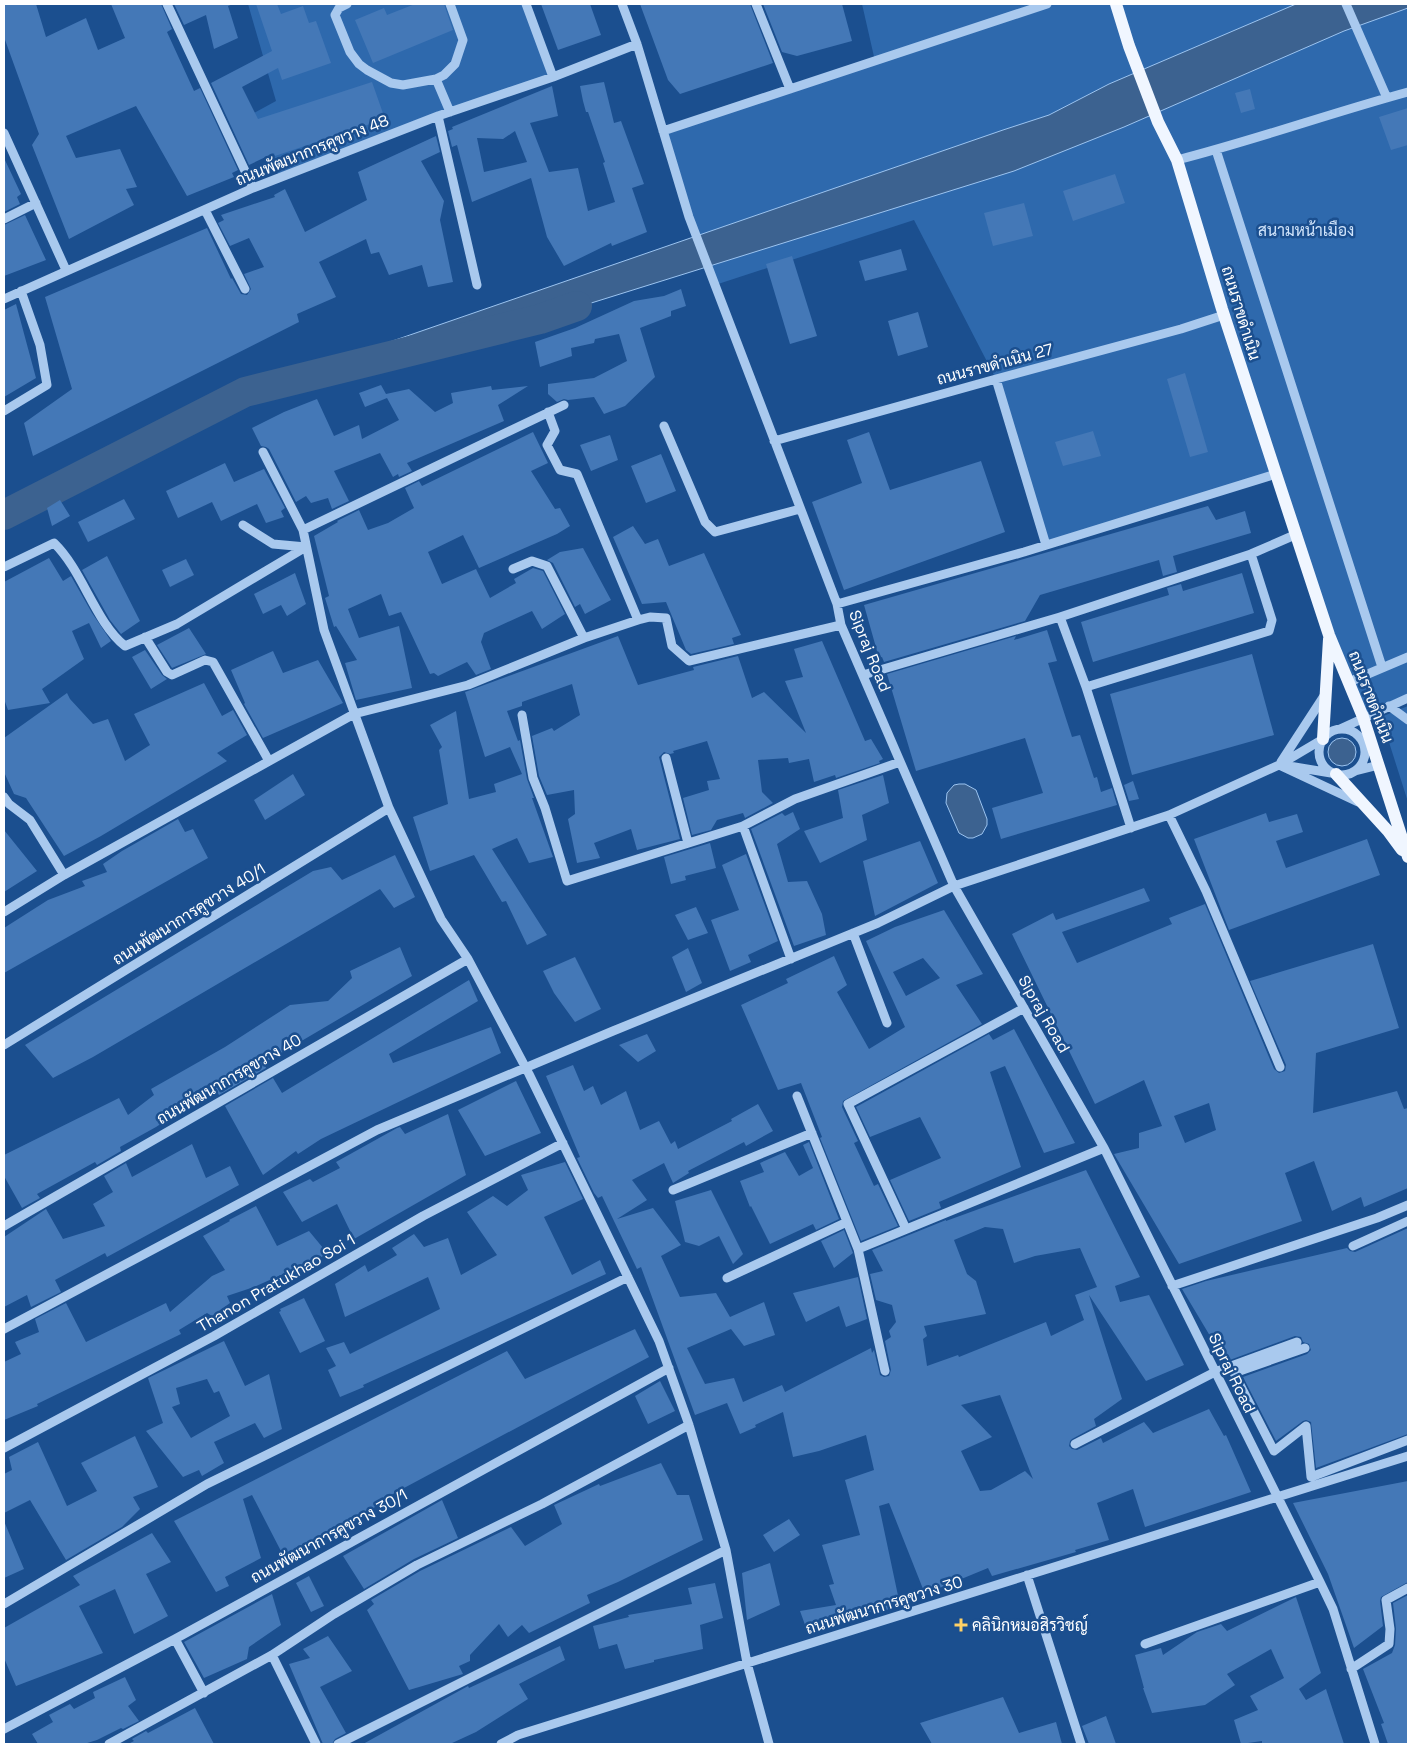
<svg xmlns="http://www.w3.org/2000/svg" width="1412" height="1748" font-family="'Space Grotesk',Sarabun,sans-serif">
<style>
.green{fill:#2e69ad}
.water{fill:#3c6290;stroke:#9cc4f0}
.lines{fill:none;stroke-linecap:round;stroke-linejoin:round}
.river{stroke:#3c6290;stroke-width:30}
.building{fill:#4478b7;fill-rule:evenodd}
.minor{stroke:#a9c9ee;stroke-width:9}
.major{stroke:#f0f6ff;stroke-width:12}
.poi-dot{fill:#ffd166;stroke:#1b4f8f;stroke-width:2}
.labels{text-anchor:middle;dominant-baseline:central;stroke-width:5;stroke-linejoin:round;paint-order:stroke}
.street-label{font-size:16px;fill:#fff;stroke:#1b4f8f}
.park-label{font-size:16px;fill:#cfe3fa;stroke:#1b4f8f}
.poi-label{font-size:16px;fill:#fff;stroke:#1b4f8f;text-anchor:start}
</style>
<rect width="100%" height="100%" fill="#1b4f8f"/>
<!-- green -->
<path class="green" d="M248 4H526L553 77 280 178 252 114 276 101Z
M862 4H1408V698L1363 717 1275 474 1046 545 996 379 914 220 715 285 663 131 875 61Z
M1408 706V802L1381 717Z"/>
<!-- water -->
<path class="water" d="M1296 4H1408V8L1344 31 1124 127 1014 171 540 319 245 392 1003 130 1049 115 1109 84Z
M1328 752a14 14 0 1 1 28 0a14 14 0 1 1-28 0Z
M959 784H965L976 790 987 819V825L982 834 973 838H968L959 833 946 803 947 793 954 785Z"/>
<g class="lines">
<!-- river -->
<path class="river" d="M4 515 245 392 540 319 577 306"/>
</g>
<!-- building -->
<path class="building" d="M4 4H36L46 37 86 18 98 50 125 38 111 4H161L172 29 167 32 194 91 200 88 238 170 232 173 234 177 187 196 136 106 66 136 76 158 120 149 137 187 126 189 134 205 69 239 32 145 39 134 4 37Z
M174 4H233L228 6 238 38 214 49 206 15 184 25Z
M256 4H277L281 14 303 6 309 23 316 21 331 63 282 80 278 68 242 87 258 119 372 82 385 119 275 156 274 153 249 165 211 83 272 51Z
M415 4H444L453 30 373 63 355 20 384 8 387 15Z
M541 4H590L601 35 558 50Z
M640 4H750L773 63 680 94 668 80Z
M763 4H842L852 41 797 56 782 52Z
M604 82 614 123 621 121 644 184 632 188 647 232 612 246 611 243 564 266 547 237 531 178 472 202 457 145 452 147 448 131 453 129 452 127 552 86 558 116 530 123 549 172 578 168 588 211 615 202 603 163 605 162 588 112H586L583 101 580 86ZM515 131 527 162 484 172 477 138 503 139Z
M1250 89 1255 109 1241 113 1235 93Z
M1408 108V145L1391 150 1379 117Z
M436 136 440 152 421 161 444 201 440 220 453 282 428 287 422 265 389 275 379 252 371 254 366 239 319 262 336 297 297 314 299 322 33 456 24 423 72 389 45 297 207 228 231 279 232 278 241 294 247 295 251 289 244 274 264 267 249 238 230 246 218 223 224 220 221 215 275 197 274 195 285 189 305 232 367 200 358 172Z
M4 158 21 194 17 197 20 204 4 212Z
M1115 174 1125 203 1073 221 1063 191Z
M1024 203 1033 236 993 246 984 213Z
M25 215 46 260 4 276V225Z
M901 249 907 270 865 281 859 261Z
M792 256 817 336 790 344 766 264Z
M681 289 686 306 671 311V316L640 328 655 377 625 406 604 414 594 397 568 400 564 399 557 402 548 394V384L594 378 627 361 619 334 595 339 594 343 571 348 572 356 540 367 535 342 575 328 634 301 664 296Z
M16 304 36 378 4 397V310Z
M918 312 928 347 898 356 888 321Z
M1185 373 1208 452 1190 457 1167 379Z
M381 385 386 394 409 389 435 412 453 403 451 393 491 386 492 390 528 386 498 405 504 421 407 463 412 471 399 477 398 474 393 477 380 453 334 471 349 501 332 509 328 498 311 503 306 496 296 502 269 449 266 447 261 446 252 428 284 412 317 399 334 436 359 425 362 439 399 420 387 398 365 407 359 393Z
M1093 431 1101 456 1063 466 1055 442Z
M533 432 548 463 531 471 555 509 560 508 570 526 557 534 479 568 463 535 428 552 442 584 476 569 490 598 516 583 514 579 533 568 543 571 565 614 542 629 532 611 484 633 481 642 491 669 476 675 467 662 438 676 434 673 430 674 401 612 389 616 381 594 348 609 359 638 399 626 412 688 356 700 345 663 357 660 336 626 334 627 325 598 329 596 314 536 338 522 337 521 359 510 368 530 388 523 414 508 405 488 419 481 422 486Z
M869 432 890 490 981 461 1005 532 844 590 812 502 862 483 847 440Z
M610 435 618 460 591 471 580 445Z
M661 454 676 491 646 503 631 466Z
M225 463 234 482 264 469 285 508 281 511 284 517 266 523 257 504 221 521 212 502 178 518 166 491Z
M124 499 135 519 88 542 78 522Z
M60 500 70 516 52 526 47 508Z
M1208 506 1216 520 1245 511 1251 533 1173 556 1177 572 1163 576 1159 560 1040 595 1025 621 884 662 882 657 879 658 864 605Z
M633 526 645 544 658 539 669 566 704 553 741 635 732 638 734 644 691 654 686 650 666 602 642 604 613 537Z
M583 548 611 600 585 614 580 604 575 607 553 563 547 560 560 552Z
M107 556 140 621 121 634 110 620 82 570Z
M49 558 63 581 71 576 92 613 111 641 101 648 89 623 72 631 84 659 42 689 50 703 8 710 4 699V582Z
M186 559 194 575 170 587 162 570Z
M295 573 306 604 287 616 281 605 263 614 254 594Z
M1242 573 1254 613 1093 662 1081 622 1169 595 1167 588 1181 584 1183 591Z
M189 628 206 654 172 668 157 645Z
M1047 630 1057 661 1048 663 1072 737 1080 735 1094 778 1097 777 1101 792 1112 788 1117 805 1001 839 992 808 1043 793 1025 738 916 771 887 674 1016 636 1014 640Z
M618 636 638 685 694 670 693 667 738 656 752 698 764 692 806 733 785 681 803 677 794 649 822 641 865 741 871 739 883 759 879 761 880 763 836 778 835 775 814 782 809 759 789 763 788 758 758 760 762 792 773 803 745 818 743 813 717 820 711 830 692 835 683 798 709 790 707 781 720 779 707 741 673 751 674 753 670 754 664 752 659 757 680 839 637 850 631 829 594 843 600 858 577 863 568 819 575 814 574 790 547 795 539 776 532 736 552 728 554 731 580 715 572 684 522 702V706L507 711 518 741 520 740 527 779 534 798H532L553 857 529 863 517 838 492 849 547 935 527 945 506 901 502 902 474 855 430 871 413 817 448 804 439 750 442 747 430 725 456 711 469 799 496 792 494 784 522 774 510 747 485 757 465 692Z
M145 650 162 675 167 679 151 689 132 657Z
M273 651 283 673 318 660 343 703 263 738 244 704 245 703 231 670Z
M1252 654 1274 735 1132 775 1110 694Z
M204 683 222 716 233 710 247 735 217 753 227 761 101 836 64 856 26 798 14 794 4 772V738L67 693 70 699 93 724 108 719 125 761 150 745 134 714Z
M293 774 305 795 265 820 254 800Z
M883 775 889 803 862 815 867 840 820 863 804 831 843 818 838 790Z
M1133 781 1139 799 1129 801 1124 785Z
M793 812 800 829 777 844 788 882 807 881 822 914 826 935 794 946 751 829 782 813 785 816Z
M1266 813 1269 822 1297 814 1303 832 1276 841 1286 868 1367 839 1380 875 1229 930 1194 839Z
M178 819 185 832 193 829 208 858 4 973V928L48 900 85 886 82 881 107 872 103 864 122 851Z
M4 830 37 871 4 892Z
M920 841 938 883 875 916 863 861Z
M710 843 716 868 685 876 686 880 671 884 664 857Z
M746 854 778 941 748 955 751 962 730 971 711 920 739 910 722 865Z
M395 855 415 897 394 908 380 889 93 1057 53 1078 25 1045 313 871 331 867 342 880Z
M1144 888 1150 901 1062 932 1077 963 1172 924 1169 918 1205 904 1274 1069 1279 1073 1285 1071 1286 1065 1250 981 1373 944 1399 1028 1316 1053 1313 1113 1397 1091 1404 1109 1408 1108V1188L1364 1207 1361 1197 1332 1211 1314 1161 1285 1173 1302 1221 1179 1264 1114 1154 1139 1148V1133L1162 1126 1144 1080 1095 1104 1012 934 1053 913 1056 920ZM1209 1103 1216 1130 1185 1143 1174 1116Z
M696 907 708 933 688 940 675 915Z
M944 910 983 974 956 985 982 1024 843 1101 842 1107 858 1141 854 1143 874 1186 878 1184 898 1226 861 1241 820 1138 822 1137 801 1083 778 1090 741 1005 788 983 786 979 834 956 847 985 837 992 869 1049 905 1027 866 941 895 927ZM923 958 940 978 906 996 893 972Z
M400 947 412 976 264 1063 266 1068 219 1095 212 1083 196 1091 200 1098 156 1127 120 1147 121 1151 97 1165 95 1162 37 1194 40 1198 22 1208 4 1176V1155L119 1098 128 1115 154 1095 151 1089 225 1047 290 1005 328 1001 352 978 350 971Z
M688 948 702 983 686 992 672 957Z
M575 957 601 1009 575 1022 554 993 543 971Z
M469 980 478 1001 389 1054 393 1063 491 1027 501 1053 321 1139 298 1154 296 1151 263 1175 225 1106 273 1078 282 1093Z
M1014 1029 1075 1143 1044 1153 1005 1066 990 1072 1021 1167 939 1202 941 1208 909 1221 890 1180 941 1158 920 1117 870 1137 856 1107 989 1034 993 1040Z
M647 1034 656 1051 638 1062 619 1045Z
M573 1065 584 1091 593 1086 601 1105 626 1091 640 1130 659 1121 671 1144 675 1141 678 1149 732 1121 731 1119 758 1104 773 1131 746 1146 744 1142 688 1171 689 1173 673 1183 664 1163 632 1180 647 1200 617 1219 653 1208 681 1245 661 1256 680 1297 716 1293 730 1317 764 1302 775 1335 744 1346 731 1329 687 1348 705 1384 734 1378 743 1402 782 1385 785 1392 871 1348 872 1353 874 1350 880 1375 884 1377 889 1376 891 1370 885 1341 891 1337 889 1331 896 1322 892 1305 876 1300 870 1274 883 1271 872 1250 946 1220V1221L1086 1170 1140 1277 1115 1286 1120 1302 1149 1295 1184 1365 1146 1381 1089 1295 1122 1399 1094 1419 1096 1426 1072 1439 1070 1441 1069 1446 1072 1449 1077 1450 1101 1438 1103 1443 1144 1422 1153 1433 1209 1409 1224 1436 1226 1435 1251 1492 1145 1527 1133 1489 1097 1503 1109 1540 1075 1550 1076 1552 992 1576 988 1568 925 1594 889 1503 879 1506 900 1605 881 1612 880 1608 836 1624 837 1627 808 1633 800 1611 836 1605 829 1585 834 1584 822 1545 860 1535 845 1480 874 1470 866 1435 819 1451 793 1457 783 1412 755 1425 756 1427 740 1434 727 1403 695 1415 641 1267 637 1269 602 1196 598 1198 594 1193 577 1158 580 1157 546 1076ZM985 1227 1003 1229 1014 1263 1035 1256 1080 1248 1097 1287 1075 1295 1084 1320 1051 1336 1046 1322 959 1357 958 1355 927 1366 923 1339 927 1336 924 1326 986 1314 976 1281 967 1274 954 1240ZM1000 1395 1033 1479 1025 1471 991 1490 980 1491 961 1451 992 1437 961 1405Z
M516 1081 541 1133 485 1156 458 1110Z
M448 1114 466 1175 354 1239 337 1204 302 1222 283 1192 310 1179 313 1182 340 1168 336 1162 397 1128 400 1127 405 1134Z
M809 1142 839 1219 816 1230 813 1224 770 1244 751 1206 750 1207 740 1181 764 1172 760 1163 785 1152 799 1176 813 1168 803 1145Z
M192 1144 206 1178 230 1166 239 1185 107 1257 105 1253 55 1280 61 1292 31 1307 27 1295 4 1307V1237L46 1209 63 1239 105 1226 93 1204 113 1192 104 1176 126 1163 132 1177Z
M565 1162 583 1199 544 1217 572 1275 600 1260 606 1274 363 1385 364 1387 340 1397 328 1370 336 1366 326 1348 344 1342 350 1354 440 1309 428 1277 345 1317 335 1284 365 1265 368 1272 397 1255 392 1248 414 1234 424 1247 448 1238 461 1275 497 1255 467 1212 493 1196 507 1206 528 1190 521 1175Z
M711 1190 743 1254 733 1264 719 1236 699 1246 685 1242 675 1201Z
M256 1206 277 1246 309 1231 328 1254 254 1287 227 1296 230 1303 212 1316 207 1313 179 1330 181 1334 37 1404 38 1406 4 1420V1362L21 1354 15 1342 39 1332 35 1319 66 1303 86 1342 166 1303 170 1312 212 1276 225 1270 203 1236 230 1221 229 1220Z
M1408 1228V1434L1316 1468 1311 1422 1306 1420 1303 1421 1276 1441 1243 1377 1307 1354 1311 1350 1309 1344 1303 1342 1301 1337 1295 1336 1227 1361 1224 1355 1222 1356 1182 1289 1206 1281 1347 1248 1350 1251 1355 1252Z
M844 1230 853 1253 834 1268 821 1241Z
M858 1277 867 1319 846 1327 839 1306 806 1322 793 1293Z
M304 1298 325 1341 300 1353 279 1312 281 1311 280 1309Z
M635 1329 649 1357 376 1503 377 1506 283 1555 252 1495 243 1499 261 1558 225 1577 229 1586 216 1592 174 1521 507 1351 525 1379Z
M224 1341 245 1386 269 1374 282 1429 264 1438 255 1423 214 1442 224 1463 202 1476 199 1470 183 1477 146 1431 163 1423 148 1378ZM207 1379 214 1393 219 1391 230 1416 191 1438 172 1407 180 1404 176 1388Z
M660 1381 675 1411 648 1424 635 1396Z
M135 1436 158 1487 133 1497 140 1509 122 1527 66 1560 30 1500 4 1513V1474L12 1470 9 1457 38 1442 67 1506 97 1491 81 1463Z
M661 1463 677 1495H689L703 1540 618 1582 587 1595 590 1603 529 1633 522 1625 508 1637 499 1624 470 1655V1661L459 1666 463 1674 409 1690 367 1610 374 1604 371 1600 420 1571 511 1527 525 1546 562 1524 554 1505 599 1484 600 1486Z
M1408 1481V1582L1381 1597 1380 1601 1383 1626 1354 1648 1328 1574 1293 1503Z
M442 1500 458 1538 414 1559 364 1589 343 1556Z
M789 1519 800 1535 774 1552 763 1535Z
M4 1521 24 1569 4 1578Z
M152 1533 171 1562 146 1574 168 1616 134 1634 115 1589 79 1606 103 1653 16 1686 4 1658V1628L80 1585 73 1576Z
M770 1563 780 1605 747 1620 742 1573Z
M309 1576 324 1606 311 1612 296 1583Z
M715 1583 723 1618 700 1625 703 1649 654 1660V1662L625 1669 617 1644 599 1649 593 1626 629 1617 628 1615 692 1604 688 1588Z
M272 1594 281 1625 249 1647 247 1659 204 1678 184 1642Z
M1408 1595V1744H1388L1381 1724 1384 1723 1363 1669 1392 1653 1395 1645 1396 1629 1393 1603Z
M1296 1597 1321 1673 1299 1689 1306 1700 1326 1689 1344 1744H1262V1741L1241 1744 1234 1720 1258 1710 1250 1696 1284 1678 1271 1649 1227 1674 1235 1685 1205 1705 1152 1713 1143 1688H1144L1135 1655 1161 1648 1163 1655 1197 1632 1221 1624 1227 1631Z
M328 1636 352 1671 320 1687 346 1733 335 1739 332 1744H323L289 1664 310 1658 303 1649Z
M560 1646 565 1660 519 1684 528 1699 476 1732 450 1744H363L468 1686 469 1688Z
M125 1677 136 1700 128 1706 139 1721 123 1729 121 1728 97 1740 84 1744H38L32 1734 53 1722 49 1715 70 1704 74 1709 95 1698 93 1692Z
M1003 1697 1019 1733 1056 1722 1062 1744H932L920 1723Z
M195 1708 214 1744H128L134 1741 132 1739 146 1731 148 1733Z
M1106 1716 1116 1744H1089L1082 1726Z"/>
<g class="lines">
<!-- minor -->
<path class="minor" d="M167 4 253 188
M347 4 339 8 335 15 350 52 359 64 367 70 391 83 403 85 436 79 444 75 455 64 463 40 450 4
M526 4 553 77
M622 4 637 44 689 217 837 604 841 625 954 886 1104 1148 1320 1582 1333 1609 1375 1744
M756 4 790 89
M1346 4 1387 98
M436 79 450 112
M438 116 477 285
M663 131 1047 4
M4 133 66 270
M1216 150 1382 667
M1177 160C1255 140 1331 113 1408 92
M205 210 245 289
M4 219 36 203
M4 299 253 188 438 116 553 77 637 44
M996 379 1046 545
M4 411 47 385 40 345 21 291
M548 412 555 431 547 445 560 470 577 474 638 620
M664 426 705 522 715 532 800 509
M774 441 996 379 1181 329 1224 315
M263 452 303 530 324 630 389 808 441 919 468 959 529 1074 659 1341 689 1425 726 1550 747 1663 769 1744
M243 525 273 544 306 547
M303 530 564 405
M4 567 54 543C83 571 95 622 125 646L177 624 306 547
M513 569 532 561 547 566 584 638
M837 604 1024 552 1276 474
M145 637 167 672 172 675 205 660 213 662 269 761
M863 675 1060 617
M1349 682 1408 657
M1086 687 1269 631 1272 620 1251 554
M1389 706 1408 720
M522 715 533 778 545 808 567 881 743 826 795 799 900 762
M1340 729 1408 698
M1319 752a23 23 0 1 1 46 0a23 23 0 1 1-46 0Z
M666 758 688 843
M1281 762 1324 696
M1279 765 1358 802
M1289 766 1331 773
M1355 771 1379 765
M4 797 9 804 30 820 64 875
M1169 815 1206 891 1280 1067
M743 826 791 959
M1131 828 1086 687 1060 617 1251 554 1297 534
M4 912 64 875 354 714 468 685 584 638 638 620 650 617 666 618 672 646 689 661 841 625
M853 933 887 1023
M4 1045 389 808
M797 1096 858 1249 885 1371
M673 1190 812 1133
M4 1226 468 959
M906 1229 848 1104 1024 1008
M1353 1246 1408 1221
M858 1249 1104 1148
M727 1278 847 1222
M1172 1286 1377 1218 1408 1205
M4 1329 377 1130 613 1031 878 923 954 886 1169 815 1279 765 1323 739
M1305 1348 1234 1373 1274 1451 1306 1426 1311 1477 1408 1440
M1075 1444 1215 1372 1297 1342
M4 1448 214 1336 423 1216 563 1143
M1027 1575 1081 1744
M4 1604 207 1484 628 1277
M175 1639 204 1693
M1145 1644 1320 1582
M272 1655 316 1744
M1351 1669 1389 1644 1390 1629 1386 1600 1408 1588
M4 1729 175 1639 669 1368
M109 1744 272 1655 334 1614 417 1565 542 1504 689 1425
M338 1744 726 1550
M501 1744 518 1735 1408 1456"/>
<!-- major -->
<path class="major" d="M1116 4 1129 46 1158 122 1177 160 1222 309 1276 474 1329 635 1363 717 1408 857
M1323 739 1329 639
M1336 774 1388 831 1402 850"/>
</g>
<!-- markers -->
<path class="poi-dot" d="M958.5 1617.5h5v5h5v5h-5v5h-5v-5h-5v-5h5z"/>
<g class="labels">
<!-- street labels -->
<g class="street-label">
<text transform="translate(312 150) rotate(-22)">ถนนพัฒนาการคูขวาง 48</text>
<text transform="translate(1241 313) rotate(73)">ถนนราขดำเนิน</text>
<text transform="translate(995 364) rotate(-15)">ถนนราขดำเนิน 27</text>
<text transform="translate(870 651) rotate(68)">Sipraj Road</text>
<text transform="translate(1371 697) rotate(69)">ถนนราขดำเนิน</text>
<text transform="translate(189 914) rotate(-32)">ถนนพัฒนาการคูขวาง 40/1</text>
<text transform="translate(1044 1014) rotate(60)">Sipraj Road</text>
<text transform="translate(229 1079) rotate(-30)">ถนนพัฒนาการคูขวาง 40</text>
<text transform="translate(276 1283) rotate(-30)">Thanon Pratukhao Soi 1</text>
<text transform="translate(1232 1373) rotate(64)">Sipraj Road</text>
<text transform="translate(329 1536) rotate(-29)">ถนนพัฒนาการคูขวาง 30/1</text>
<text transform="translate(884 1605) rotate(-17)">ถนนพัฒนาการคูขวาง 30</text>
</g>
<!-- park labels -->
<g class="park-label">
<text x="1306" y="230">สนามหน้าเมือง</text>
</g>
<!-- poi labels -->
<g class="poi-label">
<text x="972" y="1625">คลินิกหมอสิรวิชญ์</text>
</g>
</g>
<!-- border -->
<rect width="1412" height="1748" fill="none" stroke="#ffffff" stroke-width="10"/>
</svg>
